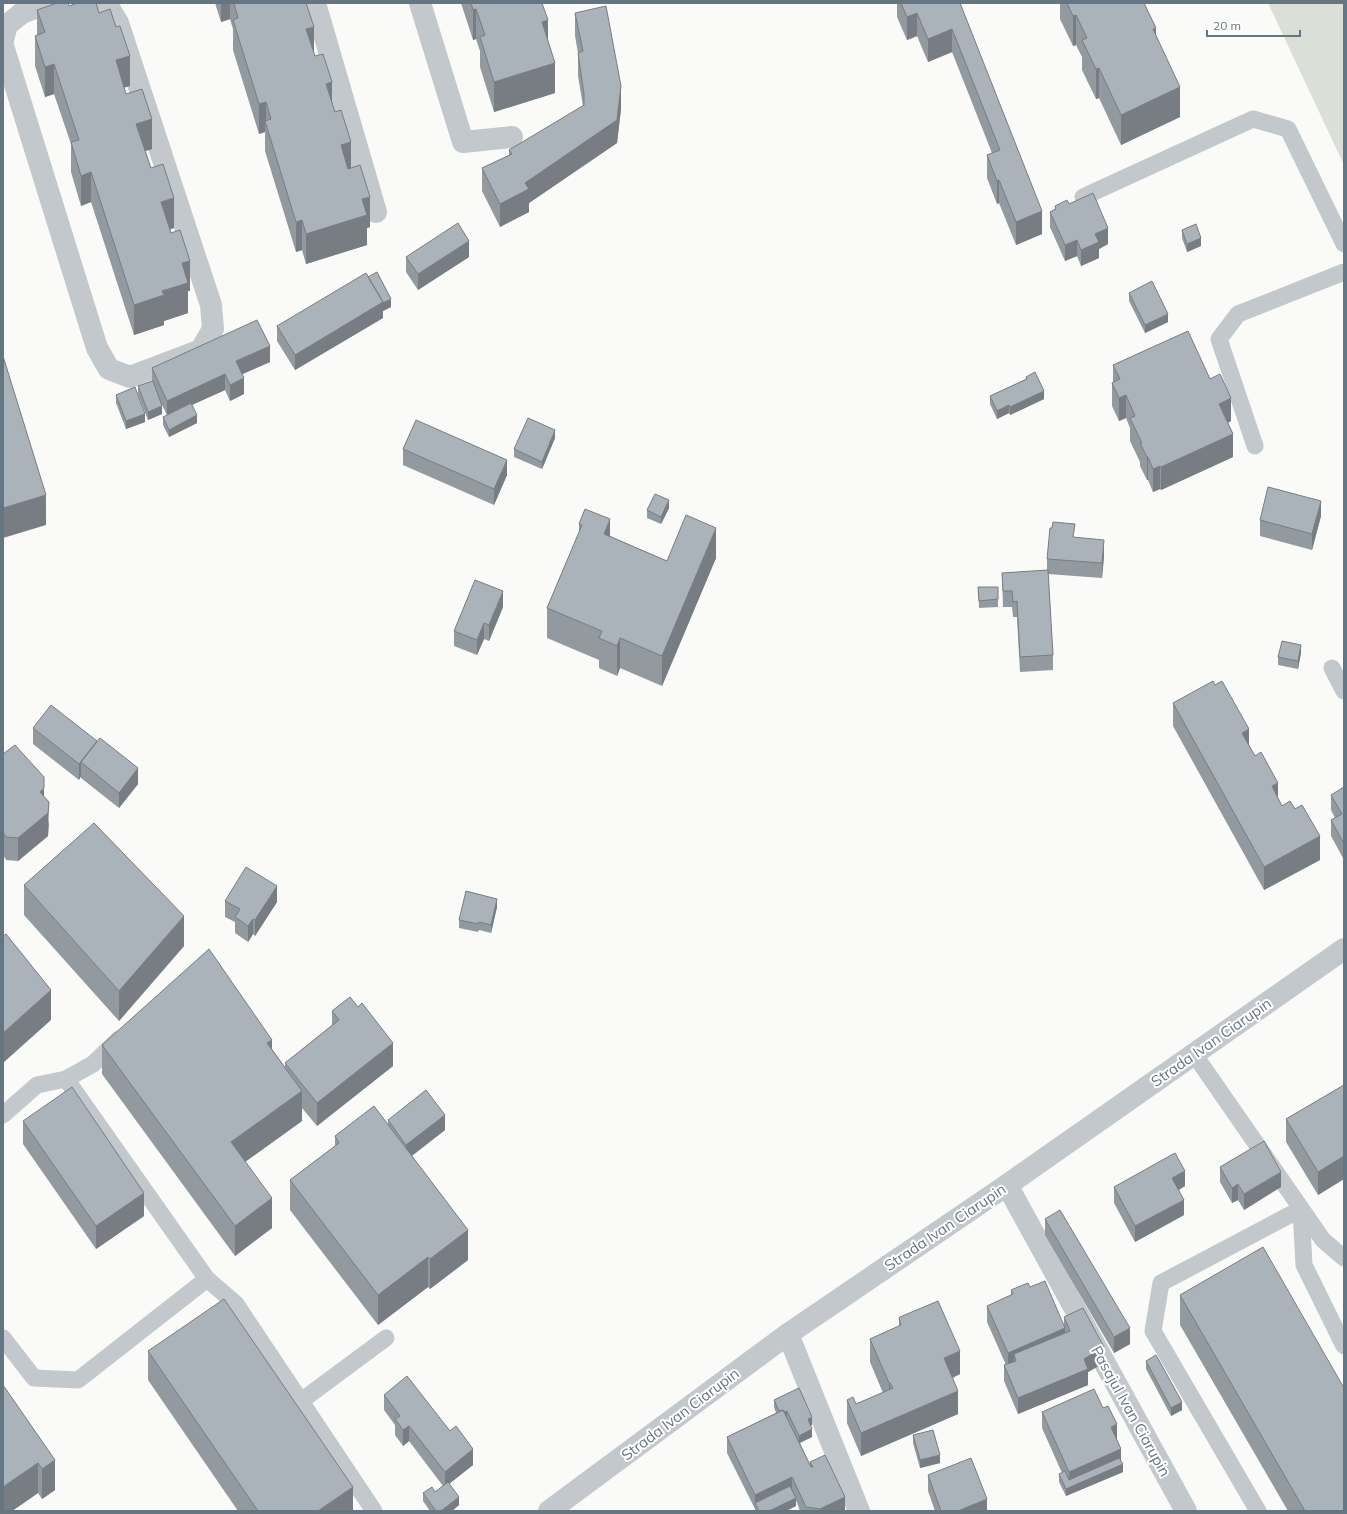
<svg xmlns="http://www.w3.org/2000/svg" width="1347" height="1514" font-family="Mulish,sans-serif">
<style>
.green{fill:#dadfd7}
.lines{fill:none;stroke-linecap:round;stroke-linejoin:round}
.service{stroke:#c3c8cc;stroke-width:17}
.minor{stroke:#c3c8cc;stroke-width:22}
.tertiary{stroke:#c3c8cc;stroke-width:22}
.wall{fill:#929a9f}
.shaded-wall{fill:#777d82}
.building{fill:#aab3b9;stroke:#777d82}
.labels{text-anchor:middle;dominant-baseline:central;stroke-width:4;stroke-linejoin:round;paint-order:stroke}
.street-label{font-size:15px;fill:#657683;stroke:#fff}
</style>
<rect width="100%" height="100%" fill="#fafaf8"/>
<!-- green -->
<path class="green" d="M1268 3H1344V165Z"/>
<g class="lines">
<!-- service -->
<path class="service" d="M1083 197 1253 119 1288 129 1344 244
M1255 446 1219 339 1238 314 1344 272
M1332 668 1344 691
M1194 1054 1323 1240 1344 1258
M66 1079 93 1064 119 1039
M3 1115 37 1085 66 1079 207 1279 78 1380 34 1378 3 1338
M207 1279 236 1304 374 1511
M301 1401 386 1338
M1258 1511 1153 1331 1161 1283 1301 1209 1304 1265 1344 1346"/>
<!-- minor -->
<path class="minor" d="M315 3 376 212
M420 3 463 142 512 137
M3 40 7 25 22 13 48 3
M3 46 97 348 109 369 130 377 201 350 213 329 211 305 118 23 106 3
M1007 1185 1186 1511
M788 1334 859 1511"/>
<!-- tertiary -->
<path class="tertiary" d="M549 1511 788 1334 1007 1185 1344 949"/>
</g>
<!-- wall -->
<path class="wall" d="M215 3H306L314 53 332 101 351 168 370 227 367 228V245L306 264 302 250 296 252 265 151V132L259 134 233 50V29L230 19 221 22Z
M461 3H542L555 93 494 112 480 67V51L476 39 473 40Z
M897 3H960L1042 234 1016 245 999 203 997 204 987 178V155L992 153 952 52 928 62 917 36 907 40 897 17Z
M1060 3H1144L1156 35 1180 117 1121 145 1099 98 1096 99 1082 70V57L1076 45 1073 46 1060 19Z
M69 6 99 13 130 86 124 87 126 94 152 149 145 151 151 168 174 228 170 229 190 291H188V313L164 321V325L134 335 91 202 81 206 71 172V144L54 94 45 97 35 66V36L37 35V10Z
M575 13 621 109 617 143 529 203V212L500 227 482 191V168L509 155V150L583 106 578 76V53L575 36Z
M1069 204 1108 244 1099 249V258L1081 266 1077 256 1065 261 1050 227V212L1055 209V206Z
M1182 230 1201 246 1187 252 1182 238Z
M406 257H469L418 290 406 272Z
M368 277 391 307 383 311V318L295 370 277 341V326Z
M1129 293 1168 322 1145 333 1129 301Z
M270 362 242 374 244 394 230 401 225 390 192 405 197 423 169 437 163 425V417L167 415 160 401 162 414 148 420 138 394V386L152 381V368Z
M1113 365 1210 379 1231 421 1228 423 1233 457 1161 490 1160 489 1153 492 1148 480H1147L1140 466V462L1130 441V428L1126 418 1119 421 1112 406V383L1113 382Z
M1026 377 1044 399 1010 415 1009 413 997 419 990 404V396L1026 379Z
M116 395 145 422 126 429 116 403Z
M555 438 542 469 514 457V449Z
M403 449 507 475 494 505 403 465Z
M669 508 661 524 647 518V510Z
M1321 516 1312 550 1260 536V520Z
M579 524 610 536 667 561 716 558 662 686 620 668 617 676 599 668V660L547 638V608L579 533Z
M1075 537 1104 556 1102 578 1048 574 1053 655V670L1020 672 1017 617H1013L1012 607H1003L1002 573 1047 570V559Z
M978 587H998V607L979 608Z
M503 607 489 641 484 639 477 655 454 646V631Z
M1301 653 1298 669 1278 665V657Z
M1173 703 1249 745 1282 806 1320 860 1264 890 1173 726Z
M33 728 97 743 138 784 119 808 81 778V776L79 780 33 744Z
M3 754 44 797 49 825 48 836 18 861 6 860 3 855Z
M1344 787V857L1343 858 1331 836V820L1335 818 1331 810V795Z
M24 885 184 946 119 1021 24 915Z
M225 901 277 902 255 936 253 934 248 942 235 933V922L225 917Z
M497 907 491 933 479 930 478 932 459 928V920Z
M332 1011 393 1066 317 1126 302 1108V1121L245 1162 272 1228 235 1256 102 1074V1045L272 1049 285 1067V1063L332 1025Z
M1344 1085V1179L1318 1195 1286 1142V1119Z
M388 1120 445 1130 412 1156 468 1260 430 1289 428 1287 378 1325 290 1210V1180L335 1146V1136L388 1125Z
M23 1121 144 1216 96 1249 23 1144Z
M1220 1167 1281 1187 1244 1210 1238 1200 1232 1203 1220 1182Z
M1185 1186 1179 1190 1184 1215 1135 1242 1114 1203V1187Z
M1045 1219 1130 1344 1114 1353 1045 1235Z
M1011 1290 1064 1326V1317L1104 1363 1088 1372V1385L1018 1414 1004 1381V1365H1006L987 1322V1306L1011 1295Z
M1180 1295 1344 1511H1288L1180 1325Z
M899 1318 960 1374 953 1378 958 1414 861 1456 847 1423V1400L856 1404 883 1393 870 1362V1339L899 1326Z
M148 1351 353 1511H238L148 1380Z
M1146 1361 1182 1410 1171 1416 1146 1369Z
M3 1385 55 1490 42 1499 38 1493 12 1511H3Z
M384 1395 473 1465 449 1484 459 1505 452 1511H430L423 1501V1493L435 1492 443 1486 409 1441 403 1446 395 1435V1425L384 1410Z
M774 1400 812 1425H811L812 1437 800 1443 810 1465V1462L845 1511H800L796 1500V1506L786 1511H755V1509L727 1453V1437L776 1413 774 1407Z
M1042 1412 1117 1439 1123 1472 1066 1496 1059 1482V1474L1062 1473 1042 1428Z
M913 1435 940 1463 920 1468 913 1443Z
M928 1475 987 1511H935L928 1491Z"/>
<!-- shaded-wall -->
<path class="shaded-wall" d="M221 3H230V19L221 22Z
M476 9V39L473 40V10Z
M917 13V36L907 40V17Z
M1076 15V45L1073 46V16Z
M548 20V50L542 22Z
M314 27V57L306 29Z
M1156 28V58L1153 29Z
M952 29V52L928 62V39Z
M130 56V86L116 90V60Z
M555 63V93L494 112V82Z
M54 64V94L45 97V67Z
M1099 68V98L1096 99V69Z
M332 82V112L326 84Z
M621 86V109L617 143 529 203V212L500 227V204L525 183Z
M1180 87V117L1121 145V115Z
M266 102V124L265 121V132L259 134V104Z
M152 119V149L136 154V124Z
M351 142V172L341 175V145Z
M91 172V202L81 206V176Z
M999 180V203L997 204V181Z
M370 197V227L367 228V245L306 264V234L362 199Z
M174 198V228L161 232V202Z
M1042 211V234L1016 245V222Z
M302 220V250L296 252V222Z
M1108 228V244L1099 249V258L1081 266V250L1095 234Z
M1201 238V246L1187 252V244Z
M1077 240V256L1065 261V245Z
M469 241V257L418 290V274Z
M190 261V291H188V313L164 321V325L134 335V305L162 291 182 263Z
M391 299V307L383 311V318L295 370V355L383 302Z
M1168 314V322L1145 333V325Z
M270 346V362L236 377V361Z
M225 374V390L167 416V401Z
M244 378V394L230 401V385Z
M1044 391V399L1010 415V407Z
M1126 395V418L1119 421V398Z
M1231 398V421L1219 427V404Z
M1009 405V413L997 419V411Z
M162 406V414L148 420V412Z
M145 414V422L126 429V421Z
M197 415V423L169 437V430Z
M555 430V438L542 469V462Z
M1233 434V457L1161 490V467Z
M1147 457H1148V480H1147Z
M507 460V475L494 505V489Z
M1160 466V489L1153 492V469Z
M46 495V525L3 538V508Z
M669 500V508L661 524V517Z
M1321 501V516L1312 550V534Z
M610 519V549L604 534Z
M716 528V558L662 686V656Z
M1104 540V556L1102 578V563Z
M503 591V607L489 641V625Z
M484 623V639L477 655V640Z
M620 638V668L617 676V646Z
M1301 645V653L1298 669V661Z
M1249 729V752L1242 733Z
M97 741V757L81 762V776L79 780V764Z
M138 768V784L119 808V793Z
M1278 783V806L1272 786Z
M44 788V812L40 792Z
M49 802 48 836 18 861V838Z
M1320 836V860L1264 890V867Z
M1343 842H1344V857L1343 858Z
M277 886V902L255 936V920Z
M497 899V907L491 933V925Z
M184 916V946L119 1021V991Z
M253 919V934L248 942V926Z
M51 990V1020L3 1063V1033Z
M272 1040V1070L267 1043Z
M393 1043V1066L317 1126V1103Z
M302 1091V1121L231 1172V1142Z
M445 1115V1130L406 1160V1145Z
M1344 1156V1179L1318 1195V1172Z
M1185 1171V1186L1172 1193V1178Z
M1281 1172V1187L1244 1210V1194Z
M1238 1184V1200L1232 1203V1188Z
M144 1193V1216L96 1249V1226Z
M272 1198V1228L235 1256V1226Z
M1184 1200V1215L1135 1242V1226Z
M468 1230V1260L430 1289V1259Z
M428 1257V1287L378 1325V1295Z
M1065 1328V1344L1016 1361 1014 1354V1366L1008 1369V1353Z
M1130 1328V1344L1114 1353V1337Z
M1104 1347V1363L1088 1372V1385L1018 1414V1398Z
M960 1351V1374L944 1381V1358Z
M889 1383H890V1406H889Z
M958 1391V1414L861 1456V1433Z
M1182 1402V1410L1171 1416V1408Z
M787 1411V1419L780 1414Z
M812 1417V1425L808 1427V1419Z
M1117 1424V1440L1111 1427Z
M409 1426V1441L403 1446V1430Z
M812 1429V1437L799 1443V1436Z
M473 1449V1465L445 1487V1472Z
M1121 1449V1465L1123 1464V1472L1066 1496V1489L1069 1487V1472Z
M940 1455V1463L920 1468V1460Z
M55 1460V1490L42 1499V1469Z
M38 1463V1493L12 1511H3V1487Z
M792 1477V1492L755 1505V1495Z
M353 1487V1511H318Z
M459 1497V1505L452 1511H441Z
M845 1497V1511H820V1509Z
M796 1498V1506L786 1511H769Z
M987 1499V1511H958Z"/>
<!-- building -->
<path class="building" d="M57 3H68L69 6 77 3H96L99 13 110 9 116 27 120 26 130 56 116 60 126 94 142 89 152 119 136 124 151 168 163 164 174 198 161 202 171 233 180 230 190 261 182 263 188 283 162 291 164 295 134 305 91 172 81 176 71 142 79 140 54 64 45 67 35 36 45 32 37 10Z
M234 3H306L314 27 306 29 315 56 323 54 332 82 326 84 335 112 341 110 351 142 341 145 348 169 360 165 370 197 362 199 367 215 306 234 302 220 296 222 265 121 271 119 266 102 259 104 233 20 238 18Z
M471 3H542L548 20 542 22 555 63 494 82 480 37 485 35 476 9 473 10Z
M901 3H960L1042 211 1016 222 999 180 997 181 987 155 1000 150 952 29 928 39 917 13 907 17Z
M1067 3H1144L1156 28 1153 29 1180 87 1121 115 1099 68 1096 69 1082 40 1087 38 1076 15 1073 16Z
M606 6 621 86 617 120 525 183 529 189 500 204 482 168 512 154 509 150 584 105V94L578 53 583 51 575 13Z
M1093 193 1108 228 1095 234 1099 242 1081 250 1077 240 1065 245 1050 212 1056 209 1055 206 1067 200 1069 204Z
M458 223 469 241 418 274 406 257Z
M1196 224 1201 238 1187 244 1182 230Z
M377 272 391 299 383 303V302L368 277Z
M366 273 383 302 295 355 277 326Z
M1152 281 1168 314 1145 325 1129 293Z
M257 320 270 346 236 361 244 378 230 385 225 374 167 401 152 368Z
M1188 331 1210 379 1220 374 1231 398 1219 404 1233 434 1161 467 1160 466 1153 469 1148 457H1147L1140 443H1142L1130 418 1135 416 1126 395 1119 398 1112 383 1120 379 1113 365Z
M3 356 46 495 3 508Z
M1035 372 1044 391 1010 407 1009 405 997 411 990 396 1027 379 1026 377Z
M153 381 162 406 148 412 138 386Z
M135 387 145 414 126 421 116 395Z
M191 403 197 415 169 430 163 417Z
M528 418 555 430 542 462 514 449Z
M416 420 507 460 494 489 403 449Z
M1268 487 1321 501 1312 534 1260 520Z
M655 494 669 500 661 517 647 510Z
M585 509 610 519 604 534 667 561 686 515 716 528 662 656 620 638 617 646 599 638 602 631 547 608 582 525 579 524Z
M1053 522 1075 524 1073 537 1104 540 1102 563 1047 559 1050 528H1052Z
M1048 570 1053 655 1020 657 1017 601 1013 602 1012 591H1003L1002 573Z
M475 580 503 591 489 625 484 623 477 640 454 631Z
M978 587H998V599L979 601Z
M1282 641 1301 645 1298 661 1278 657Z
M1213 681 1215 685 1222 681 1249 729 1242 733 1255 756 1261 752 1278 783 1272 786 1282 806 1290 801 1295 809 1302 805 1320 836 1264 867 1173 703Z
M51 705 97 741 79 764 33 728Z
M100 738 138 768 119 793 81 762Z
M15 745 44 777V788L40 792 49 802 48 813 18 838 6 837 3 832V754Z
M1344 787V842H1343L1331 820 1342 814 1331 795Z
M94 823 184 916 119 991 24 885Z
M246 867 277 886 255 920 253 919 248 926 235 917 240 909 225 901Z
M466 891 497 899 491 925 479 922 478 924 459 920Z
M6 934 51 990 3 1033V936Z
M209 949 272 1040 267 1043 302 1091 231 1142 272 1198 235 1226 102 1045Z
M350 997 358 1007 362 1003 393 1043 317 1103 285 1063 339 1020 332 1011Z
M1344 1085V1156L1318 1172 1286 1119Z
M72 1087 144 1193 96 1226 23 1121Z
M426 1090 445 1115 406 1145 388 1120Z
M374 1106 468 1230 430 1259 428 1257 378 1295 290 1180 339 1143 335 1136Z
M1264 1141 1281 1172 1244 1194 1238 1184 1232 1188 1220 1167Z
M1175 1153 1185 1171 1172 1178 1184 1200 1135 1226 1114 1187Z
M1060 1210 1130 1328 1114 1337 1045 1219Z
M1263 1247 1344 1388V1511H1305L1180 1295Z
M1045 1281 1065 1328 1008 1353 987 1306 1013 1294 1011 1290 1028 1283 1030 1287Z
M224 1299 353 1487 318 1511H258L148 1351Z
M938 1301 960 1351 944 1358 958 1391 861 1433 847 1400 853 1397 856 1404 893 1388 890 1383H889L870 1339 901 1325 899 1318 900 1317Z
M1083 1308 1104 1347 1084 1359 1088 1369 1018 1398 1004 1365 1016 1361 1014 1354 1070 1331 1064 1317Z
M1156 1355 1182 1402 1171 1408 1146 1361Z
M407 1376 450 1431 456 1426 473 1449 445 1472 409 1426 403 1430 395 1419 400 1416 384 1395Z
M3 1385 55 1460 42 1469 38 1463 3 1487Z
M799 1388 812 1417 808 1419 812 1429 799 1436 787 1411 784 1412 783 1410 779 1411 774 1400Z
M1094 1389 1103 1408 1108 1406 1117 1424 1111 1427 1121 1449 1069 1472 1042 1412Z
M783 1410 811 1467H813L810 1462 825 1455 845 1497 820 1509 806 1507 792 1477 755 1495 727 1437Z
M933 1430 940 1455 920 1460 913 1435Z
M971 1458 987 1499 958 1511H941L928 1475Z
M1119 1458 1123 1464 1066 1489 1059 1474 1065 1471 1069 1480Z
M448 1482 459 1497 441 1511H436L423 1493 432 1487 435 1492Z
M790 1486 796 1498 769 1511H759L755 1503Z"/>
<g class="labels">
<!-- street labels -->
<g class="street-label">
<text transform="translate(1211 1042) rotate(-35)">Strada Ivan Ciarupin</text>
<text transform="translate(945 1227) rotate(-34)">Strada Ivan Ciarupin</text>
<text transform="translate(1131 1411) rotate(61)">Pasajul Ivan Ciarupin</text>
<text transform="translate(680 1414) rotate(-37)">Strada Ivan Ciarupin</text>
</g>
</g>
<!-- border -->
<rect width="1347" height="1514" fill="none" stroke="#657683" stroke-width="8"/>
<!-- scale -->
<path d="M1207 30v6h93v-6" fill="none" stroke="#657683" stroke-width="2"/>
<text x="1213" y="30" font-size="12" fill="#657683" stroke="#ffffff" stroke-width="3" paint-order="stroke">20 m</text>
</svg>
